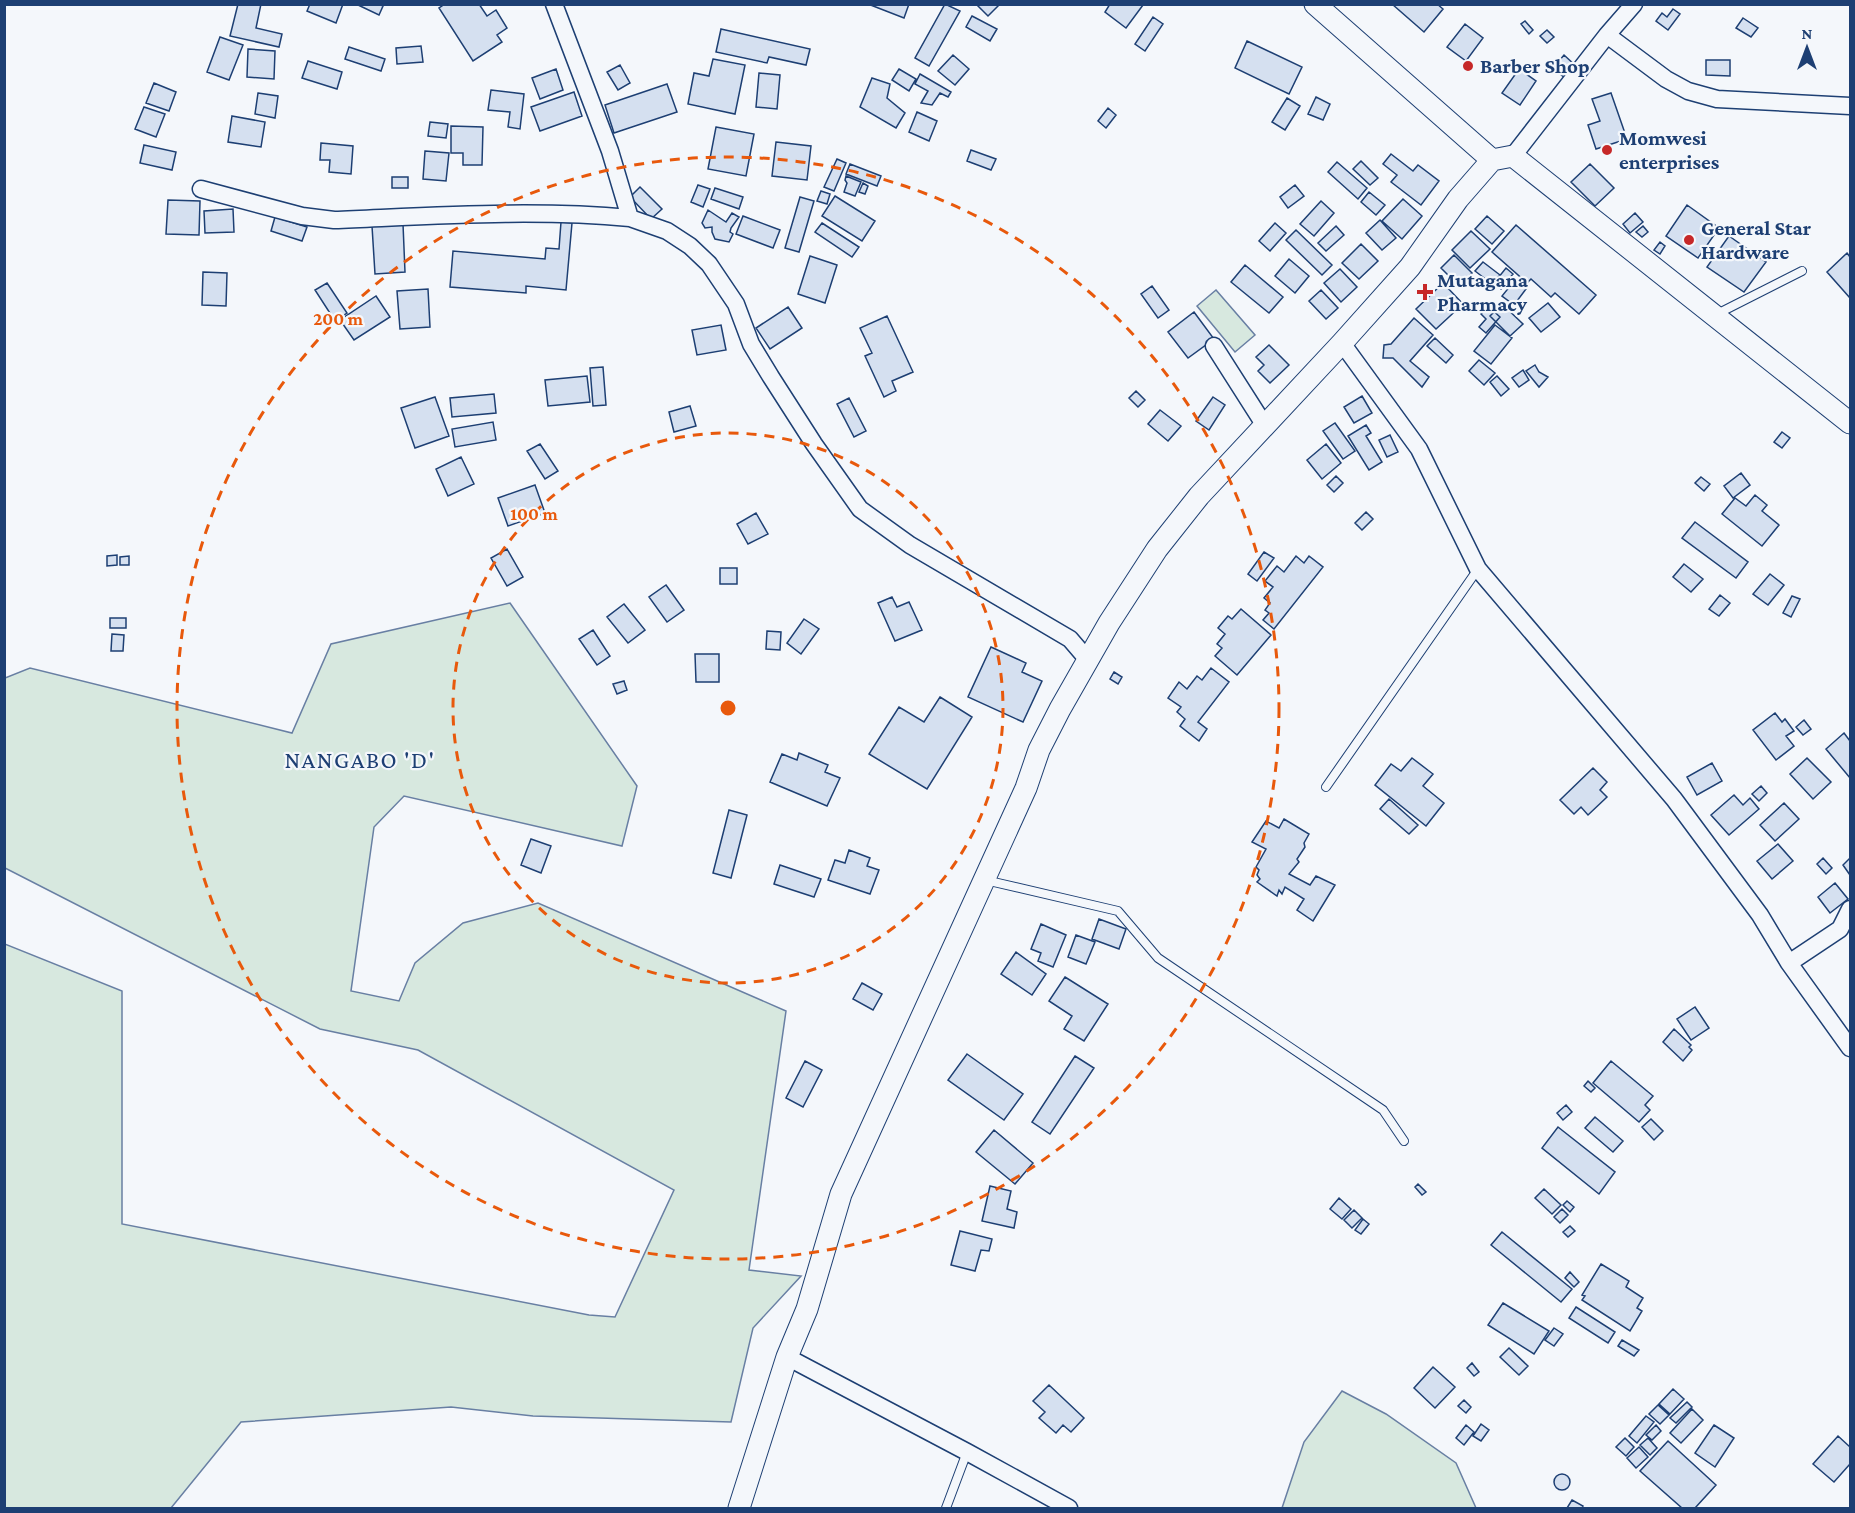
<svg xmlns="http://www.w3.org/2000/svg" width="1855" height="1513" font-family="'Crimson Pro',serif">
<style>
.green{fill:#d7e8df;stroke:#687fa3;stroke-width:1.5}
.building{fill:#d5e0f0;stroke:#1d3f73;stroke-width:1.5}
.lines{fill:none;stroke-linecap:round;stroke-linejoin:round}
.service-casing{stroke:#1d3f73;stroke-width:10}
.minor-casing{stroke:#1d3f73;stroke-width:19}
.tertiary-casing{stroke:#1d3f73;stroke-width:23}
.service{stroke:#f4f7fb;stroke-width:8}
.minor{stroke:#f4f7fb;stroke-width:16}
.tertiary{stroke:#f4f7fb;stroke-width:21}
.ring{fill:none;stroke:#e8590c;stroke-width:3;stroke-dasharray:10 8}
.poi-dot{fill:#c62828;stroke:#f4f7fb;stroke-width:2}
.labels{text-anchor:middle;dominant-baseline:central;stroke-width:4.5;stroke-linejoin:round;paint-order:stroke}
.poi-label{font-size:21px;font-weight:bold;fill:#1d3f73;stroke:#f4f7fb;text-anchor:start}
.quarter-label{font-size:24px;letter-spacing:1.5px;fill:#1d3f73;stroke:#f4f7fb}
.centre{fill:#e8590c;stroke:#f4f7fb;stroke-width:3}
.ring-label{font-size:18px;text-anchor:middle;font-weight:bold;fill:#e8590c;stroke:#f4f7fb;stroke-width:4.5;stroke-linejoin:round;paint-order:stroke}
</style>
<rect width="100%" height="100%" fill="#f4f7fb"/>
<!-- green -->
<path class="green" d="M1216 290 1255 335 1235 352 1197 306Z
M510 603 637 786 622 846 404 796 374 827 351 991 399 1001 415 963 463 923 538 903 786 1011 749 1270 801 1276 753 1328 731 1422 533 1416 451 1407 241 1422 171 1508H5V944L122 991V1224L589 1315 615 1317 674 1190 418 1050 320 1029 5 868V678L30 668 292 733 331 644Z
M1342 1391 1386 1414 1456 1463 1476 1508H1282L1304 1442Z"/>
<!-- building -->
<path class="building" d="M238 4H261L256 28 282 34 279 47 230 36Z
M310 4H343L336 23 307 11Z
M356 4H379L383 6 379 15Z
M445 4H479L487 16 496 10 507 28 497 35 502 42 473 61 439 8Z
M868 4H909L904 18Z
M945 4 960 11 929 66 915 58Z
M976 4H1000L988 16Z
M1110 4H1142L1143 5 1126 28 1105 12Z
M1392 4H1437L1443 9 1424 32Z
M1673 9 1680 14 1668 30 1656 21 1662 13 1667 17Z
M972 16 997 29 990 41 966 27Z
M1153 17 1163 24 1145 51 1135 44Z
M1743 18 1758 28 1751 37 1736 28Z
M1525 21 1533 30 1529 34 1521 24Z
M1465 24 1483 38 1466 61 1447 47Z
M721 29 810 49 806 65 769 57 767 63 716 52Z
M1547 30 1554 37 1547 43 1540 36Z
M220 37 243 45 229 80 207 72Z
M1247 41 1302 67 1289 94 1235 68Z
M421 46 423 62 397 64 396 48Z
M349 47 385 59 381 71 345 59Z
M248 49 275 51 274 79 247 77Z
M953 55 969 69 955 85 938 71Z
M1564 55 1577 67 1566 79 1553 68Z
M713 59 745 65 735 114 688 104 694 73 709 76Z
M1706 60H1730V76L1706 75Z
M308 61 342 72 337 89 302 78Z
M620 65 630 83 618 90 607 72Z
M556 69 563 90 540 99 532 78Z
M899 69 916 79 909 91 892 80Z
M1519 69 1536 81 1520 105 1502 93Z
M759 73 780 75 777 109 756 107Z
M920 74 951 92 948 97 940 93 932 105 921 103 928 91 915 84Z
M872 78 890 84 887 98 905 113 896 128 860 107Z
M154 83 176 92 169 111 146 103Z
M667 84 677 112 614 133 605 105Z
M491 90 524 94 520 129 508 127 510 112 488 110Z
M574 92 582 116 540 131 531 107Z
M258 93 278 96 275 118 255 114Z
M1611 93 1627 139 1596 149 1588 125 1600 121 1592 99Z
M1316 97 1330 104 1323 120 1308 114Z
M1287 98 1300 106 1285 130 1272 122Z
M144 107 165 114 156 137 135 129Z
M1108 108 1116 115 1106 128 1098 121Z
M917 112 937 121 929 141 909 132Z
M232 116 265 122 261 147 228 142Z
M430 122 448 124 446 138 428 136Z
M451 126 483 127 482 165H463V153H451Z
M716 127 754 134 746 176 708 169Z
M776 142 811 146 807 180 772 176Z
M321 143 353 146 351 174 329 172 330 160H320Z
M144 145 176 152 172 170 140 163Z
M971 150 996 159 991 170 967 161Z
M425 151 449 153 446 181 423 179Z
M1391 154 1413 171 1418 165 1439 181 1421 205 1391 182 1397 175 1383 164Z
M837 159 846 163 834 191 824 187Z
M1361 161 1378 178 1370 185 1353 169Z
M1337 162 1367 188 1358 199 1328 172Z
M850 164 881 176 877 186 846 174Z
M1590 164 1614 188 1595 206 1571 182Z
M846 176 861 182 855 196 844 192 847 183 845 180Z
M392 177H408V188H392Z
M863 183 868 186 865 194 859 192Z
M698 185 710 189 703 207 691 202Z
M1295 185 1304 196 1288 208 1280 197Z
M640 187 662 209 651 219 630 197Z
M715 188 743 197 739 209 711 199Z
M821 191 830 194 827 204 817 201Z
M1369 192 1385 205 1376 215 1361 202Z
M835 196 875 221 862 241 822 216Z
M800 197 814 201 799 252 785 248Z
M1403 199 1422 216 1402 239 1382 221Z
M168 200 200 201 199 235 166 234Z
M1321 201 1334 213 1314 236 1300 224Z
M1687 205 1719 228 1698 258 1666 236Z
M233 209 234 232 205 233 204 211Z
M708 210 726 222 732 213 739 217 731 228 730 232 733 234 729 242 715 239 712 232V227L705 228 702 223Z
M1635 213 1643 222 1630 233 1623 224Z
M743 216 780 230 773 248 736 234Z
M1487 216 1504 231 1492 244 1475 229Z
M275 217 307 227 302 241 271 231Z
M1380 220 1396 238 1382 250 1366 233Z
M561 222 572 223 566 290 526 286V293L450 287 453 251 545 259 546 248 559 249Z
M822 223 859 247 852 257 815 232Z
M1275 223 1286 233 1270 251 1259 241Z
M403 224 405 272 375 274 372 226Z
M1516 225 1596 295 1579 314 1555 293 1551 297 1531 279 1527 283 1492 252Z
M1336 226 1344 235 1326 251 1318 243Z
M1643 226 1648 232 1642 237 1636 232Z
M1296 230 1332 265 1322 275 1286 240Z
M1471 231 1490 249 1470 268 1452 250Z
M1729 236 1766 262 1744 292 1707 267Z
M1660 242 1665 246 1660 254 1654 250Z
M1361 244 1378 261 1359 279 1342 263Z
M1847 253 1850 257V298L1827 272Z
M1454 255 1472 273 1459 286 1441 268Z
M810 256 837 265 825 303 798 294Z
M1289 259 1309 276 1295 293 1275 276Z
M1483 262 1500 275 1492 284 1475 271Z
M1245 265 1283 297 1269 313 1231 282Z
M1506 268 1513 274 1501 289 1494 283Z
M1340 269 1357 287 1341 302 1324 283Z
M203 272 227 273 226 306 202 305Z
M1515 280 1526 289 1514 305 1502 296Z
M327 283 347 313 335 321 315 290Z
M1443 283 1463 304 1436 329 1416 309Z
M1152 286 1169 310 1158 318 1141 294Z
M428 289 430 327 400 329 397 291Z
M1321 290 1338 308 1326 319 1309 301Z
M376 296 390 317 354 340 340 320Z
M1548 303 1560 317 1541 332 1529 318Z
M1502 304 1523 324 1510 336 1490 316Z
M1488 306 1500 317 1486 333 1479 327 1486 319 1481 314Z
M788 307 802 328 770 349 756 328Z
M1194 312 1214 339 1188 358 1168 332Z
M887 316 913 372 892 381 896 391 884 397 865 356 872 353 860 328Z
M1414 318 1433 335 1410 361 1429 377 1422 387 1393 358H1383L1384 345 1391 344Z
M721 325 726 350 697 355 692 330Z
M1495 325 1512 338 1491 364 1474 351Z
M1435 338 1453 355 1446 363 1427 346Z
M1269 345 1289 365 1270 383 1258 371 1264 365 1256 357Z
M1479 360 1495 373 1484 385 1469 371Z
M1535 365 1539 372 1548 377 1539 387 1526 371Z
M603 367 606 405 593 406 590 368Z
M1523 370 1529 380 1519 387 1512 378Z
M587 376 590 402 548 406 545 380Z
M1497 376 1509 389 1501 396 1490 382Z
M1136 391 1145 400 1138 407 1129 398Z
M494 394 496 413 452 417 450 398Z
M1362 396 1372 413 1354 423 1344 407Z
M435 397 449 436 415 448 401 408Z
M1213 397 1225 405 1209 430 1196 421Z
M849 398 866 431 854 437 837 404Z
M690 406 696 426 674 432 669 412Z
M1160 410 1181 426 1168 441 1148 424Z
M493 422 496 440 455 447 452 429Z
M1335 423 1355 451 1343 459 1323 431Z
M1366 425 1371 433 1366 436 1382 462 1369 470 1348 436Z
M1782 432 1790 438 1782 448 1774 442Z
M1390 435 1398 452 1387 457 1379 440Z
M540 444 558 471 545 479 527 451Z
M1326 444 1341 463 1322 479 1307 460Z
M461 457 474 484 448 496 436 469Z
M1741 473 1750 485 1733 498 1724 486Z
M1336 476 1343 483 1334 492 1327 485Z
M1701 477 1710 484 1704 491 1695 483Z
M535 485 545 513 508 526 498 498Z
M1755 495 1767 505 1762 511 1779 525 1762 546 1722 514 1735 498 1746 506Z
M1366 512 1373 519 1362 530 1355 523Z
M756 513 768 534 748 544 737 524Z
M1695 522 1748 562 1736 578 1682 538Z
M507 549 523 577 507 586 491 558Z
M1264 552 1274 558 1257 581 1248 574Z
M117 555V565L107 566V556Z
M129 556V565H120V557Z
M1296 556 1304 563 1309 556 1323 567 1274 629 1263 620 1269 613 1265 610 1270 603 1264 598 1273 587 1265 581 1277 566 1284 572Z
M1684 564 1703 579 1691 592 1673 577Z
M720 568H737V584H720Z
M1770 574 1784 585 1768 605 1753 594Z
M666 585 684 610 667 622 649 597Z
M1720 595 1730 603 1719 616 1709 609Z
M1792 596 1800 599 1791 617 1783 613Z
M892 597 897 607 909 602 922 630 895 641 878 603Z
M624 604 645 630 628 643 607 617Z
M1241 609 1271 635 1237 675 1215 656 1222 648 1217 644 1225 634 1218 628 1228 616 1232 619Z
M110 618H126V628H110Z
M804 619 819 629 801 654 787 643Z
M593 630 610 656 597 665 579 639Z
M767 631 781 632 780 650 766 649Z
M112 634 124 635 123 651H111Z
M991 647 1026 663 1022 672 1042 681 1023 722 968 697Z
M695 654H719V682H696Z
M1211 668 1229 682 1198 722 1207 729 1199 741 1180 726 1185 719 1177 712 1181 707 1168 698 1179 682 1187 689 1197 676 1202 680Z
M1114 672 1122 677 1118 684 1110 679Z
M624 681 627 690 617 694 613 684Z
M940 697 972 717 927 789 869 754 899 707 924 722Z
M1775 713 1782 722 1785 719 1794 731 1786 736 1794 746 1776 760 1753 730Z
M1804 720 1811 729 1803 735 1796 727Z
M1844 733 1850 741V778L1826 749Z
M799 753 828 765 825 772 840 778 827 806 770 782 782 754 797 760Z
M1412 758 1433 774 1423 786 1444 803 1426 826 1375 785 1391 764 1401 771Z
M1807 758 1831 782 1813 799 1790 774Z
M1712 763 1722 781 1697 795 1687 777Z
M1593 768 1607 782 1600 790 1607 797 1588 815 1581 807 1574 814 1560 800Z
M1761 786 1767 793 1759 801 1752 794Z
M1734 795 1743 805 1750 798 1759 809 1729 835 1711 815Z
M1389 799 1418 825 1409 834 1380 809Z
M1784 803 1799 819 1775 841 1760 825Z
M729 810 747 815 731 878 713 873Z
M1284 819 1309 834 1304 843 1305 847 1297 859 1299 862 1289 874 1310 885 1316 876 1335 885 1313 921 1297 910 1304 899 1285 887 1282 894 1279 890 1277 896 1257 882 1260 879 1257 875 1259 870 1256 867 1266 849 1252 842 1266 821 1279 828Z
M531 839 551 846 541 873 521 865Z
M1778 844 1793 861 1772 879 1757 861Z
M849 850 870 858 867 866 879 870 870 894 828 880 835 860 845 863Z
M1823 858 1832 868 1826 874 1817 864Z
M1850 858V875L1843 865Z
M780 865 821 879 814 897 774 884Z
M1835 883 1848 899 1830 913 1818 897Z
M1099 919 1126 929 1119 949 1092 939Z
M1041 924 1066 935 1053 967 1038 961 1041 953 1031 949Z
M1076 935 1095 942 1086 964 1068 957Z
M1016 952 1046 974 1032 995 1001 974Z
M1065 977 1108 1004 1084 1041 1064 1029 1072 1016 1049 1001Z
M862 983 882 994 873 1010 853 999Z
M1695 1007 1709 1028 1691 1040 1677 1019Z
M1674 1029 1691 1045 1689 1047 1692 1050 1683 1061 1663 1042Z
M967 1054 1023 1094 1004 1120 948 1080Z
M1075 1056 1094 1068 1050 1134 1032 1122Z
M805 1061 822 1070 803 1107 786 1098Z
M1611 1061 1653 1096 1645 1105 1650 1110 1639 1122 1593 1083Z
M1588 1081 1595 1088 1591 1092 1584 1086Z
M1566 1105 1572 1112 1563 1120 1557 1113Z
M1595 1117 1623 1141 1613 1152 1585 1128Z
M1651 1119 1663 1131 1654 1140 1642 1127Z
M1558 1127 1615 1172 1599 1194 1542 1148Z
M994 1130 1033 1163 1015 1184 976 1152Z
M1418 1184 1426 1192 1422 1195 1415 1187Z
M990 1186 1011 1191 1007 1209 1017 1212 1014 1228 982 1221Z
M1544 1189 1561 1205 1552 1214 1535 1198Z
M1339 1198 1351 1209 1342 1219 1330 1209Z
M1567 1201 1574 1207 1570 1212 1563 1205Z
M1562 1209 1568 1215 1560 1223 1554 1217Z
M1354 1210 1362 1218 1352 1228 1344 1220Z
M1363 1219 1369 1224 1361 1234 1355 1230Z
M1570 1226 1575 1231 1568 1237 1563 1232Z
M960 1231 992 1239 989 1251 981 1250 975 1271 951 1265Z
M1502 1232 1572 1289 1561 1302 1491 1245Z
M1601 1264 1629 1281 1626 1287 1643 1298 1637 1308 1642 1311 1630 1331 1582 1300 1585 1296 1582 1295Z
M1570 1272 1579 1282 1574 1287 1565 1278Z
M1503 1303 1549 1331 1534 1354 1488 1325Z
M1576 1307 1615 1332 1608 1343 1569 1318Z
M1554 1328 1563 1334 1554 1346 1545 1340Z
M1622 1340 1639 1350 1634 1356 1618 1346Z
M1509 1348 1528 1366 1519 1375 1500 1357Z
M1472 1363 1479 1372 1474 1376 1467 1368Z
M1433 1367 1455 1387 1435 1408 1414 1388Z
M1049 1385 1084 1418 1071 1432 1063 1425 1056 1433 1039 1418 1045 1412 1033 1401Z
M1673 1389 1684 1399 1670 1414 1659 1404Z
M1464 1400 1471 1407 1466 1413 1458 1406Z
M1687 1402 1692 1407 1676 1423 1670 1418Z
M1658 1405 1669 1415 1660 1424 1649 1414Z
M1692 1409 1703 1420 1681 1443 1670 1433Z
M1646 1416 1654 1422 1637 1443 1629 1436Z
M1481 1424 1489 1430 1481 1441 1473 1436Z
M1466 1425 1474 1432 1464 1445 1456 1438Z
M1656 1425 1661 1431 1652 1440 1646 1435Z
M1714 1425 1734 1438 1715 1467 1695 1453Z
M1838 1436 1850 1447V1464L1834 1482 1813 1464Z
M1625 1438 1634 1447 1626 1456 1616 1447Z
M1648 1438 1657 1448 1650 1455 1640 1445Z
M1668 1441 1716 1485 1695 1508H1682L1640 1471Z
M1639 1447 1648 1457 1636 1468 1627 1458Z
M1554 1482a8 8 0 1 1 16 0a8 8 0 1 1-16 0Z
M1572 1500 1583 1506 1582 1508H1567Z"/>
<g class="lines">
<!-- service casing -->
<g class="service-casing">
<path id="service" d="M1717 314 1802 271
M1326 787 1478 569
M985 880 1118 911 1158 958 1383 1110 1404 1141
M946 1508 967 1452"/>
</g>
<!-- minor casing -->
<g class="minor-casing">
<path id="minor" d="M554 4 610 151 630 218 667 231 690 246 709 264 736 304 751 344 771 377 814 444 860 509 910 545 1070 639 1088 660
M1607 35 1666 79 1688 91 1717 99 1850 106
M1513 156 1607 35 1634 4
M201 189 302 216 334 220C433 216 531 209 630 218
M1342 343 1419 449 1478 569 1674 799 1760 915 1789 963 1850 1048
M1214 346 1265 426
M1789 963 1840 929 1850 909
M787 1357 967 1452 1069 1508"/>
</g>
<!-- tertiary casing -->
<g class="tertiary-casing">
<path id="tertiary" d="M1315 4 1492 160 1513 156 1850 423
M739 1508 787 1357 807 1309 841 1194 1026 788 1039 750 1060 709 1109 623 1157 549 1199 496 1342 343 1410 267 1458 199 1492 160"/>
</g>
<!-- service -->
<use href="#service" class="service"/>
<!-- minor -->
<use href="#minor" class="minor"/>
<!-- tertiary -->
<use href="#tertiary" class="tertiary"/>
</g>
<!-- distance rings -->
<g class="ring">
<circle cx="728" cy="708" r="275"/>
<circle cx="728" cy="708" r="551"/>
</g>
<!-- markers -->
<g class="poi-dot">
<circle cx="1468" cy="66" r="6"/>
<circle cx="1607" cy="150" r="6"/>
<circle cx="1689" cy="240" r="6"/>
<path d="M1422 283h6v6h6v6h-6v6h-6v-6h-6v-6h6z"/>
</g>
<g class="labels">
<!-- poi labels -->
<g class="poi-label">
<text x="1480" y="66">Barber Shop</text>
<text x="1619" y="138">Momwesi<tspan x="1619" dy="24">enterprises</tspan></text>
<text x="1701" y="228">General Star<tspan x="1701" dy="24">Hardware</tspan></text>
<text x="1437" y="280">Mutagana<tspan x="1437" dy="24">Pharmacy</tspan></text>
</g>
<!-- quarter labels -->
<g class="quarter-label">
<text x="360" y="759">NANGABO 'D'</text>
</g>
</g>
<circle cx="728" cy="708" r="9" class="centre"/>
<g class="ring-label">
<text x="338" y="325">200 m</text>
<text x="534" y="520">100 m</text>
</g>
<!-- border -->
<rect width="1855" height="1513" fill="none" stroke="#1d3f73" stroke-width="12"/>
<!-- north arrow -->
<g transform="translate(1807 48)" stroke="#f4f7fb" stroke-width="4.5" paint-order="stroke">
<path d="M0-4.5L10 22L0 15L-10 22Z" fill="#1d3f73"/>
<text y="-9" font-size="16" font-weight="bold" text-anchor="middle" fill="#1d3f73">N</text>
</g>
</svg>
